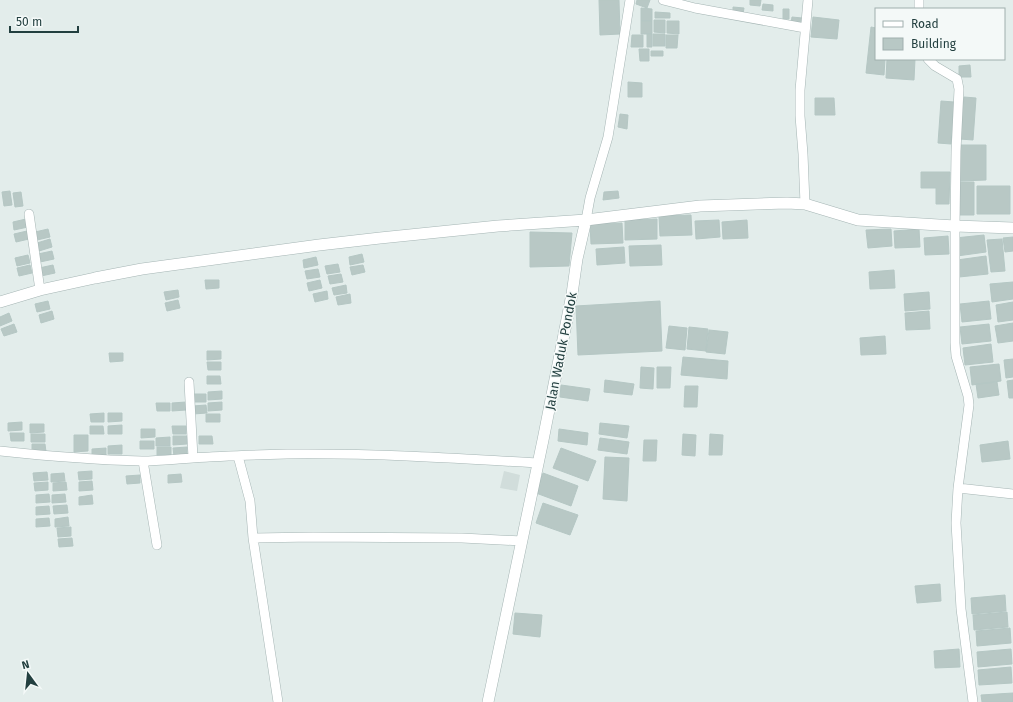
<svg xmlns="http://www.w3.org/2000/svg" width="1013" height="702" font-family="'Fira Sans',sans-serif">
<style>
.built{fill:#d1dddb}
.building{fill:#b8c8c5;stroke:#b5c7c4}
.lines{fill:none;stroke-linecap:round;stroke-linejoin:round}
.minor-casing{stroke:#a5b5b4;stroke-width:10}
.tertiary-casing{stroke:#a5b5b4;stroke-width:12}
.minor{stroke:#fff;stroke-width:9}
.tertiary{stroke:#fff;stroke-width:11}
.labels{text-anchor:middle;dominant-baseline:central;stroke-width:3;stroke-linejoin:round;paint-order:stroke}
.street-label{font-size:13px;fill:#223f3f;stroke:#f4f9f8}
</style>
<rect width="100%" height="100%" fill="#e3edeb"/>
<!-- built -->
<path class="built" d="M504 471 520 475 517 491 500 488Z"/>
<!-- building -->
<path class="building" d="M599 0H619L620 34 600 35Z
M637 0H650L647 8 636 4Z
M750 0H761L760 6 750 5Z
M763 4 773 5V11L762 10Z
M733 7 744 8 743 14 733 13Z
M641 8 652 9V21H641Z
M783 9H789V19H783Z
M655 12 670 13V18H655Z
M792 17 802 18V24L791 23Z
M813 17 839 20 837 39 811 37Z
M654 20H665V33L654 32Z
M641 21H652V34H641Z
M667 21H679V34L667 33Z
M871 27 876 28V59H885L884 75 866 73Z
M647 34H652V47H647Z
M653 34H665V46H653Z
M632 35H643V47H631Z
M666 35H678L677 48H666Z
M639 49H649V61H640Z
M651 51H663V56H651Z
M887 59H915L914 80 886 78Z
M970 65 971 77H959V66Z
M628 82 642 83V97H628Z
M964 97 976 98 973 140 960 139Z
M815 98H834L835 115H815Z
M941 101 954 102 951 144 938 143Z
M620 114 628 115 627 129 618 127Z
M960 145H986V180L960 181Z
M921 172H950L949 204H936V188H921Z
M956 182H974V215H957Z
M977 186H1010V214H977Z
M10 191 12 205 4 206 2 192Z
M618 191 619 198 603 200 604 192Z
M21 192 23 206 15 207 13 193Z
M691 215 692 235 660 236 659 216Z
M26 219 28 227 14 230 13 222Z
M657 219V239L625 240V220Z
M719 220 720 237 696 239 695 221Z
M747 220 748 238 723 239 722 222Z
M622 223 623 243 591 244 590 224Z
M48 229 50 237 37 240 35 232Z
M891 229 892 246 868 248 866 230Z
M919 229 920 247 895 248 894 231Z
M27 231 29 239 16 242 14 234Z
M530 232 572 233 569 266 530 267Z
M984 235 986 252 957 256 955 238Z
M948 236 949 254 925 255 924 238Z
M1013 237V251L1005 252 1003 238Z
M50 239 52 247 39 251 37 243Z
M1002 239 1005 271 991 272 987 240Z
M661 245 662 265 630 266 629 246Z
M624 247 625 263 597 265 596 249Z
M52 251 54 259 40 262 38 254Z
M362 254 364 262 350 265 349 257Z
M28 255 30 263 17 266 15 258Z
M986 256 988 274 959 277 957 260Z
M316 257 318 265 304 268 303 260Z
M338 264 340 272 327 274 325 266Z
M30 265 32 273 19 276 17 268Z
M53 265 55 273 41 276 39 268Z
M363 265 365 272 352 275 350 267Z
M318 269 320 277 307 279 305 271Z
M894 270 895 288 870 289 869 272Z
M341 274 343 282 330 284 328 276Z
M205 280H219V288L206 289Z
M320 280 322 288 309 291 307 283Z
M1013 282V299L992 302 990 284Z
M346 285 347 293 334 295 332 288Z
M178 290 179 297 166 300 164 292Z
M327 291 328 299 315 302 313 294Z
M929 292 930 309 905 311 904 294Z
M350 294 351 303 338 305 336 297Z
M178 300 180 308 167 311 165 303Z
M48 301 50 309 37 312 35 304Z
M660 301 662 351 578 355 576 306Z
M989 301 991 319 962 322 960 304Z
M1013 302V320L998 322 996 305Z
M52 311 54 319 41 323 39 315Z
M929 311 930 329 906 330 905 313Z
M9 313 12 321 0 326V317Z
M1013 323V341L998 343 995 326Z
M14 324 17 332 4 336 1 329Z
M989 324 991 341 962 344 960 327Z
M669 326 687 328 685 350 666 348Z
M689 327 708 329 706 351 687 349Z
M709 330 728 332 725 354 706 352Z
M885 336 886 354 861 355 860 338Z
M991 344 993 362 965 365 963 348Z
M207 351H221V359L207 360Z
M109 353H123V361L110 362Z
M683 357 728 361 727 379 681 375Z
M1013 359V377L1006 378 1004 360Z
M207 362H221V370H208Z
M999 364 1001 381 972 385 970 367Z
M641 367 654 368 653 389 640 388Z
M657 367H671L670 388H657Z
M207 376H220L221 384H207Z
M605 380 634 384 632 395 604 392Z
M1013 380V398H1009L1007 381Z
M997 382 999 395 978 398 976 384Z
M561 385 590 389 588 401 560 397Z
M685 386H698L697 407H684Z
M222 391V399L208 400V392Z
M192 394H206V402H192Z
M186 402V410L172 411V403Z
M222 402V410L208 411V403Z
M156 403H170V411H157Z
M206 405 207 413 193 414V406Z
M104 413V422H91L90 414Z
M108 413H122V421L108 422Z
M206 414H220V422H206Z
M22 422V430L8 431V423Z
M600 423 629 426 627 438 599 434Z
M30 424H44V432L30 433Z
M122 425V434H108V426Z
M90 426H103L104 434H90Z
M172 426H186V434H173Z
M141 429H155V437L141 438Z
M559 429 588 433 587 445 558 441Z
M10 433H24V441H11Z
M31 434H45V442H31Z
M683 434 696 435 695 456 682 455Z
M710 434 723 435 722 455H709Z
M74 435H88V451L74 452Z
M173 436H187V444L173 445Z
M199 436H212L213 444H199Z
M170 437V446H156V438Z
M600 438 629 442 627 454 598 450Z
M644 440H657L656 461H643Z
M140 441H154V449H140Z
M1008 441 1010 459 982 462 980 445Z
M32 444H45L46 452H32Z
M122 445V454H108V446Z
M157 447H171V455H157Z
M187 447V455L174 456 173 448Z
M106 448V456L92 457V449Z
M561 448 596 461 588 481 553 468Z
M605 457 629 458 627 501 603 499Z
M92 471V479L79 480 78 472Z
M47 472 48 480 34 481 33 473Z
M64 473 65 481 51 482V474Z
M543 473 578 486 571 506 536 493Z
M181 474 182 482 168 483V475Z
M140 475V483L127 484 126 476Z
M92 481 93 490 79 491V482Z
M48 482V490L35 491 34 483Z
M66 482 67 490 53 491V483Z
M49 494 50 502 36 503V495Z
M65 494 66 502 52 503V495Z
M92 495 93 504 79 505V497Z
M543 503 578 515 570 535 536 523Z
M67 505 68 513 54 514 53 506Z
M49 506 50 514 36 515V507Z
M68 517 69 526 55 527V519Z
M49 518 50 526 36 527V519Z
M71 527V536L58 537 57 528Z
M72 538 73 546 59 547 58 539Z
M940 584 941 601 917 603 915 586Z
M1005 595 1006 611 972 614 971 598Z
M1007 612 1008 627 974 630 973 615Z
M515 613 542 615 540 637 513 634Z
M1010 628 1011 643 977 646 976 631Z
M959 649 960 667 935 668 934 651Z
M1011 649 1012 664 978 667 977 652Z
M1011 667 1012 683 979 685 978 670Z
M1013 693V702H982L981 695Z"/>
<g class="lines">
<!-- minor casing -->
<g class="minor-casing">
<path id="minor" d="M663 0 695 8 805 28
M919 0V9
M928 59 935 66 957 79 959 89 956 151 955 226V343L956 356 968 396 969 405 958 488 956 523 961 609 973 702
M805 204 803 154 800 116V90L808 0
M29 214 40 290
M586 220 590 198 608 137 630 0
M189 382 193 458
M0 451C47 456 94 460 142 461 159 461 176 459 193 458 224 456 255 455 287 454 370 453 454 458 537 463
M238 456 250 501 253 538 278 702
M143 461 157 545
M958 488 1013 494
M253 538 313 537 462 538 522 541"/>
</g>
<!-- tertiary casing -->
<g class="tertiary-casing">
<path id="tertiary" d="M0 302 40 290 95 278 142 269 319 245 380 238 498 226 586 220 700 206 787 203 805 204 858 220 955 226 1013 228
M488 702 543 440 572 294 577 259 586 220"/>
</g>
<!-- minor -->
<use href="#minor" class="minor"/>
<!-- tertiary -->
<use href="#tertiary" class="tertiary"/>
</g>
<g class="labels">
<!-- street labels -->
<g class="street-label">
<text transform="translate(561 351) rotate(-79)">Jalan Waduk Pondok</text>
</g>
</g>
<!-- legend -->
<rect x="875" y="8" width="130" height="52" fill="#f4f9f8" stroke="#a0afae"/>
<rect x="883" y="21" width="20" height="6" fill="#ffffff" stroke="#a0afae"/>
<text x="911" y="28" font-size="12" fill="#223f3f">Road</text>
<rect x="883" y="38" width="20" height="12" fill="#b8c8c5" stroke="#a0afae"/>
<text x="911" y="48" font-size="12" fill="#223f3f">Building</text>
<!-- north arrow -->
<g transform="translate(28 674) rotate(345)" stroke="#f4f9f8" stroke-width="3" paint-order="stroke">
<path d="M0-3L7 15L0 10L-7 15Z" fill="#223f3f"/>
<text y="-6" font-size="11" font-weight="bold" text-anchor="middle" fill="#223f3f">N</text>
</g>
<!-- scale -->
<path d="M10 26v6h68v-6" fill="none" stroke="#223f3f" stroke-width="2"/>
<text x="16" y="26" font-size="12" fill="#223f3f" stroke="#f4f9f8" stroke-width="3" paint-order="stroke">50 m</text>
</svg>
